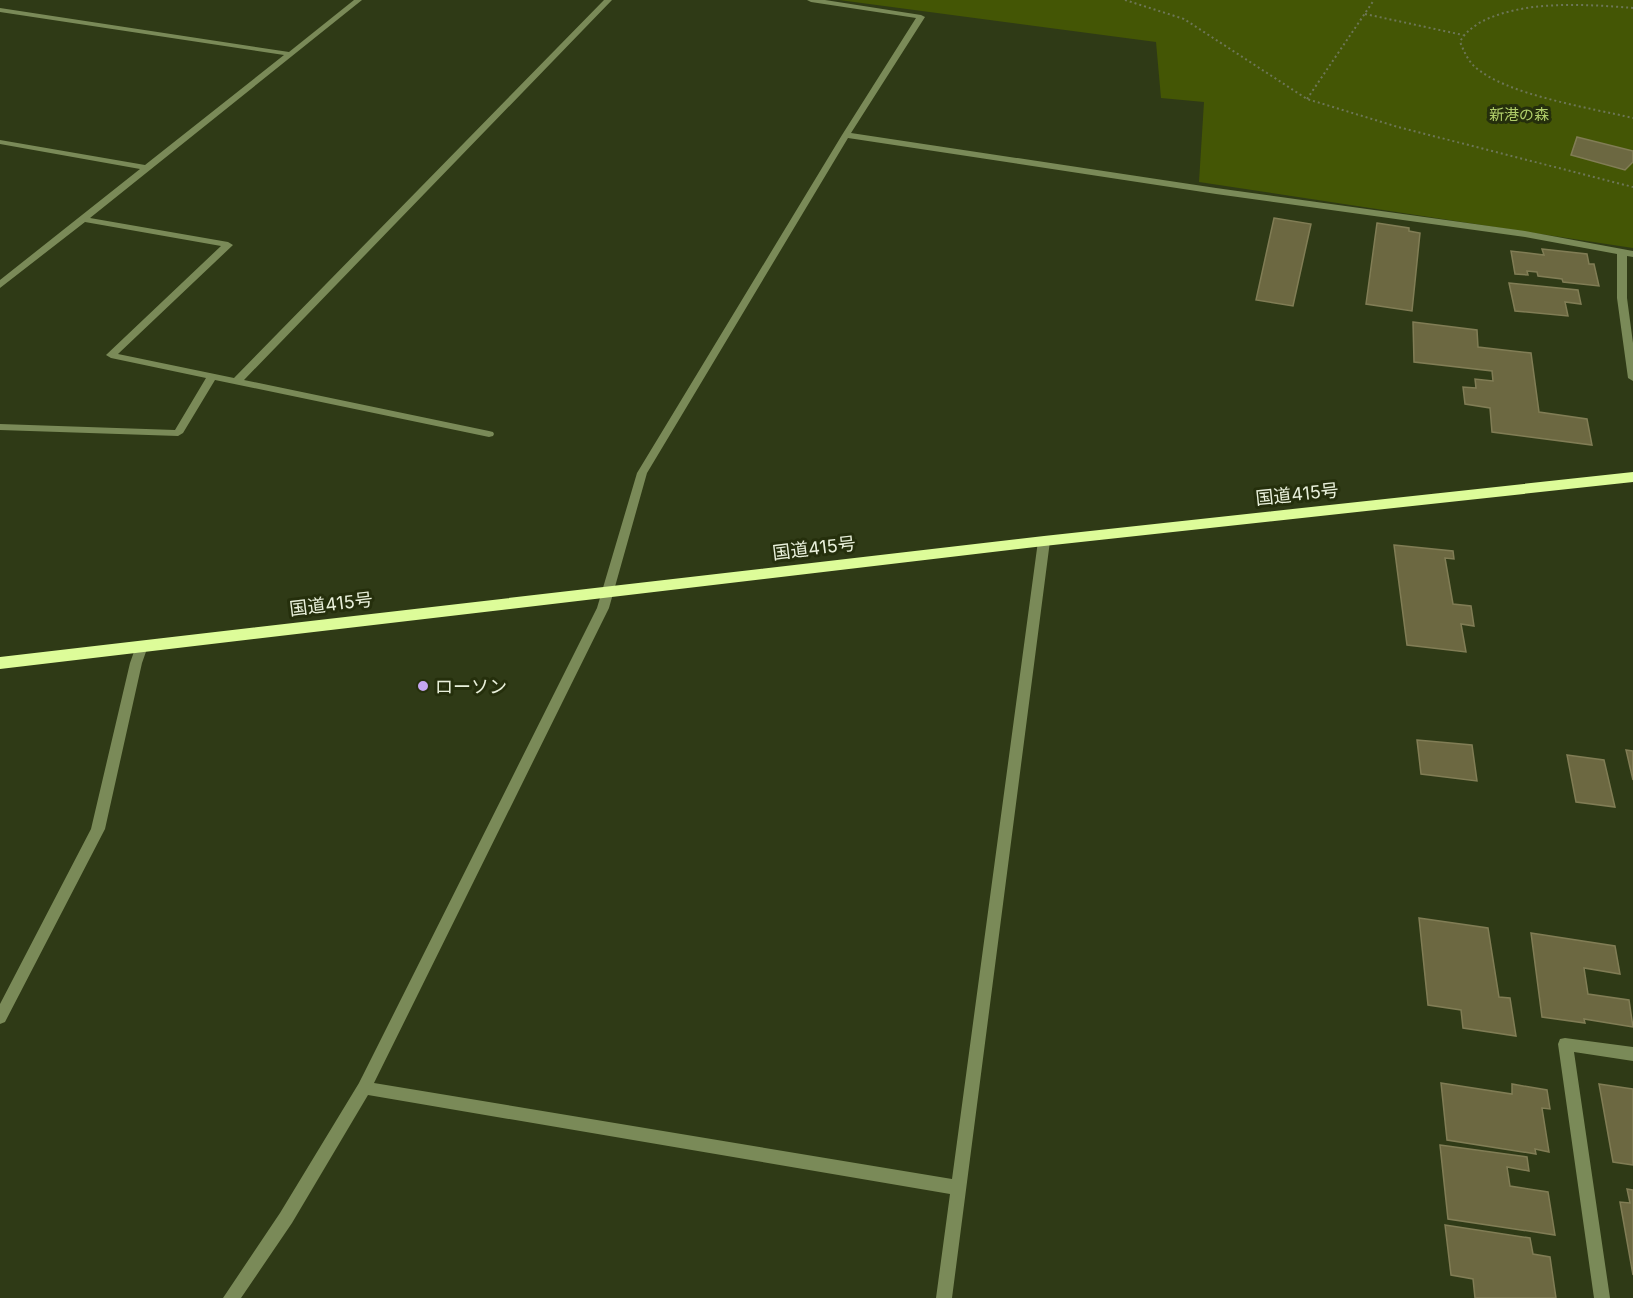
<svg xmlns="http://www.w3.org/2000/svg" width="1633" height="1298" font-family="Inter,'Noto Sans JP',sans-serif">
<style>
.green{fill:#445605}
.building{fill:#6c6841;stroke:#817d55;stroke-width:1.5}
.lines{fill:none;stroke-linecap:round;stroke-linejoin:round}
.path{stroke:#6d7657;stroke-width:2;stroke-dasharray:2 3;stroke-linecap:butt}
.street{fill:#7a8a58;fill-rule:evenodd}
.highway{fill:#ddfc99;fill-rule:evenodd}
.poi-dot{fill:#c5a6f0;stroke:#252f0c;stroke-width:2}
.labels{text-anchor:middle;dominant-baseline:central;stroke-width:6;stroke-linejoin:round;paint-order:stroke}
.far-park-label{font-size:15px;fill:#b0ce6a;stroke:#252f0c}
.street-label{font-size:18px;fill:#e9f0db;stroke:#252f0c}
.poi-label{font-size:18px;fill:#e9f0db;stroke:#252f0c;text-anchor:start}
</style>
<rect width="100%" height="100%" fill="#2f3a16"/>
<!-- green -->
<path class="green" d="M839 0H1633V248L1199 182 1204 102 1161 98 1156 42Z"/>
<!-- building -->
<path class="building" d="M1577 137 1633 151V162L1625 170 1571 155Z
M1274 218 1311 224 1293 306 1256 300Z
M1377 223 1409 228V231L1420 233 1412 311 1366 304Z
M1542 249 1587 254 1589 264H1594L1599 286 1563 282 1562 279 1538 276 1537 272 1527 271 1528 275 1515 274 1511 251 1544 255Z
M1509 283 1578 290 1581 304 1565 302 1568 316 1515 311Z
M1413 322 1477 330 1478 347 1531 353 1539 412 1587 419 1592 445 1492 432 1490 408 1465 404 1463 387 1476 388 1475 379 1493 381 1492 371 1414 362Z
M1394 545 1453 551 1454 559 1445 558 1453 604 1471 606 1474 626 1461 624 1466 652 1407 645Z
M1417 740 1472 745 1477 781 1421 774Z
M1626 750 1633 751V780Z
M1567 755 1604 760 1615 807 1576 802Z
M1419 918 1488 928 1499 997 1510 998 1516 1036 1463 1028 1461 1010 1428 1005Z
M1531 933 1615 946 1620 974 1584 968 1588 994 1629 1000 1633 1027 1584 1019 1585 1023 1542 1017Z
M1441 1083 1512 1094V1084L1547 1090 1550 1109 1542 1108 1549 1152 1535 1149 1536 1154 1447 1140Z
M1599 1084 1633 1089V1165L1613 1162Z
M1440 1145 1527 1157 1529 1171 1507 1167 1510 1186 1548 1192 1555 1235 1448 1219Z
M1627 1189 1633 1190V1275L1620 1202 1630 1203Z
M1445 1225 1530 1238 1533 1254 1550 1257 1556 1298H1475L1473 1279 1451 1275Z"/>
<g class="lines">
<!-- path -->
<path class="path" d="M1125 0 1184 19 1307 99 1398 127 1633 187
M1633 8C1584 4 1521 0 1479 23 1471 29 1464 33 1460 42 1464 51 1467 59 1474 66 1505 95 1591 108 1633 118
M1365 14 1463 35
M1307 99 1374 0"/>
<!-- street -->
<path class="street" d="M354 0H362L90 218 228 242 233 245 118 354 234 378 604 0H612L244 380 489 431 493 432 494 434 493 436 489 437 215 380 183 433 178 436 0 430V424L175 430 206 378 111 358 106 355 221 246 85 222 0 288V280L140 169 0 144V140L145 165 284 55 0 12V8L289 52Z
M807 0H825L921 15 925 17 851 133 1216 188 1525 231 1633 251V257L1627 256V298L1633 343V381L1628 378 1617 298V254L1525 237 1216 194 848 138 647 473 609 608 374 1083 952 1179 1038 541 1044 537 1048 538 1050 541 952 1298H936L950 1194 368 1095 292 1223 241 1298H223L280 1213 359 1083 597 608 637 473 842 135 916 18 811 2Z
M142 642 148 646 142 663 105 829 5 1022 0 1024V1004L91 829 130 663 136 646Z
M1565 1038 1633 1047V1061L1574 1052 1610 1298H1594L1558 1044 1560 1039Z"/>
<!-- highway -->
<path class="highway" d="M1633 472V482L1044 546 0 669V657L1044 536Z"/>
</g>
<!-- markers -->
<circle class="poi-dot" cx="423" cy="686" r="6"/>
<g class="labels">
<!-- far-park labels -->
<g class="far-park-label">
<text x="1519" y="114">新港の森</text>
</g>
<!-- street labels -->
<g class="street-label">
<text transform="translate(1297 494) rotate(-6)">国道415号</text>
<text transform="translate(814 548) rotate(-7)">国道415号</text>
<text transform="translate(331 604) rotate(-7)">国道415号</text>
</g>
<!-- poi labels -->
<g class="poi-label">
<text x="435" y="686">ローソン</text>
</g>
</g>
</svg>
